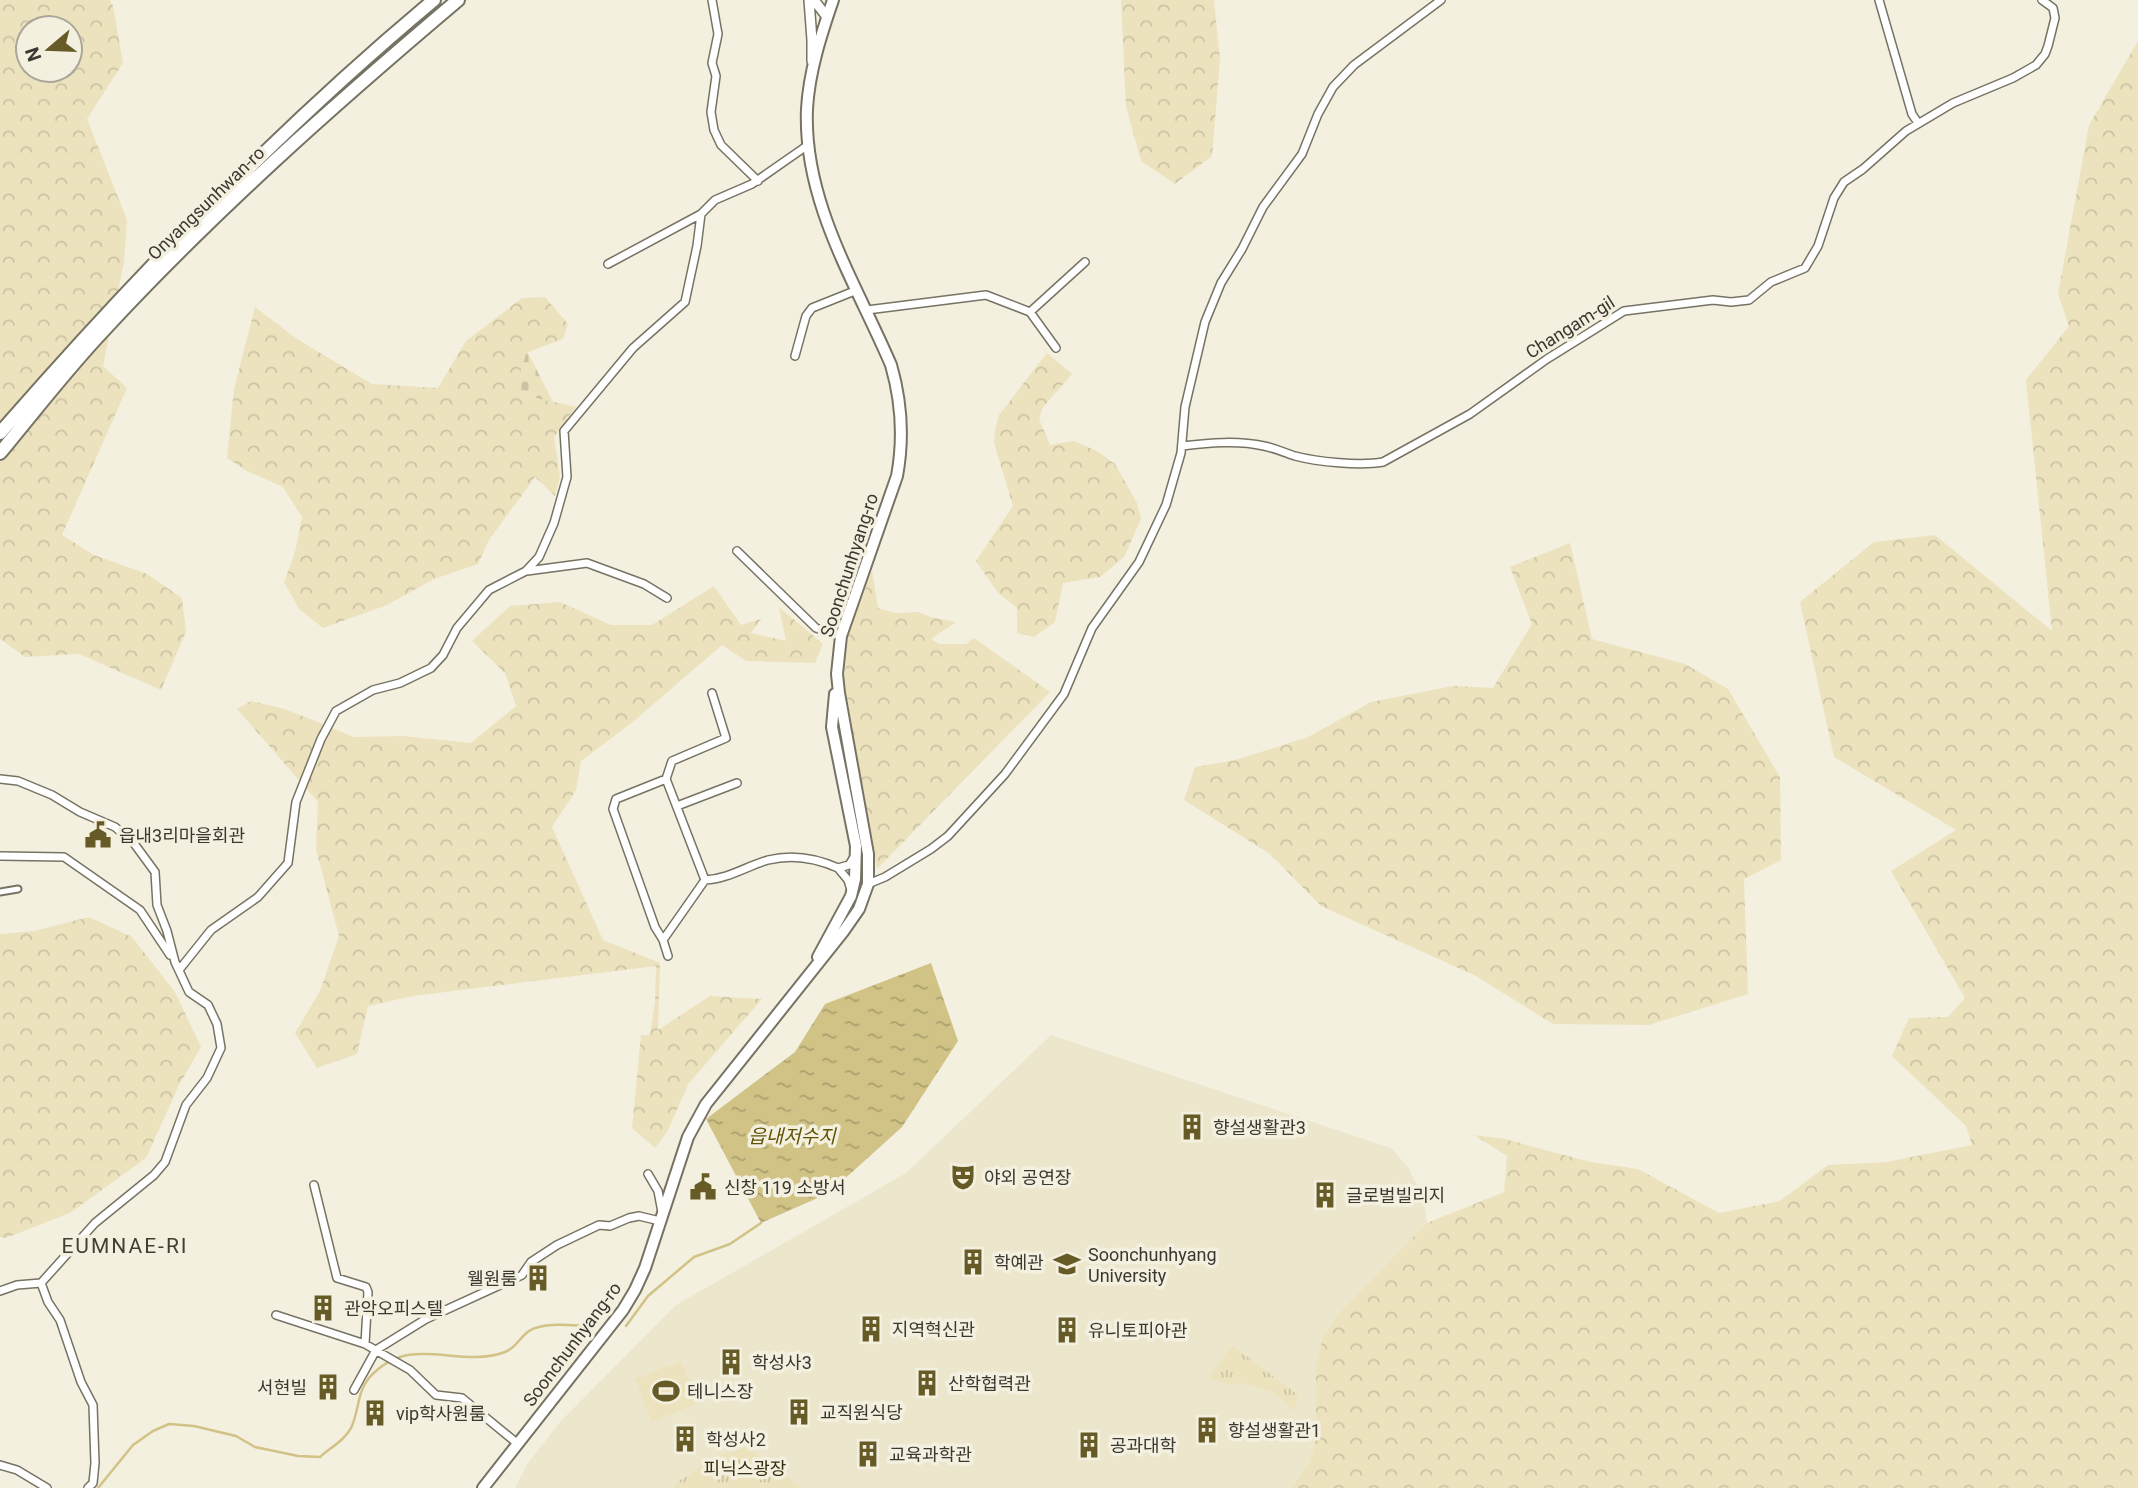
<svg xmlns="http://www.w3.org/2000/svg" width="2138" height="1488" font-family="Roboto,'Noto Sans KR',sans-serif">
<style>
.built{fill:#ece6cd}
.grass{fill:url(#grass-tufts)}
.forest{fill:url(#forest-crowns);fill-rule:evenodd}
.cemetery{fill:url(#cemetery-stones)}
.pitch{fill:#ece2bd}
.water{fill:url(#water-ripples)}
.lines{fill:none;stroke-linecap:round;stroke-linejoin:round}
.stream{stroke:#d1c286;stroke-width:2.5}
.pedestrian-casing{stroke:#777364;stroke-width:9}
.minor-casing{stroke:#777364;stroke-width:10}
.tertiary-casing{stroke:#777364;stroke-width:12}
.secondary-casing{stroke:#777364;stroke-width:14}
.trunk-casing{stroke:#777364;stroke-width:16}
.pedestrian{stroke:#fff;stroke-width:5}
.minor{stroke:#fff;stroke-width:7}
.tertiary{stroke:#fff;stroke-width:9}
.secondary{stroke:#fff;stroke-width:10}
.trunk{stroke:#fff;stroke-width:12}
.labels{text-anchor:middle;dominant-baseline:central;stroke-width:7;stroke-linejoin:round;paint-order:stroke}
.street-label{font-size:18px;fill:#3a3831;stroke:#f4f0df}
.poi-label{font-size:18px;fill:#3a3831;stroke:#f4f0df;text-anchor:start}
.park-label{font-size:18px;fill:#352e12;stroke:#f4f0df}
.water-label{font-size:19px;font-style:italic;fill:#615105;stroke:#f4f0df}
.quarter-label{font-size:21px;letter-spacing:2px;fill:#423e30;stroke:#f4f0df}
</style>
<defs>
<pattern id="grass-tufts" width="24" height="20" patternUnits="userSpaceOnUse" patternTransform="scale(1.75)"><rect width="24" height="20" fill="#ece2bd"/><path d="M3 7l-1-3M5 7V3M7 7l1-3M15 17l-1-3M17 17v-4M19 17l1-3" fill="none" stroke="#cbc3a3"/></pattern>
<pattern id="forest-crowns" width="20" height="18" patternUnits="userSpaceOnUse" patternTransform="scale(1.75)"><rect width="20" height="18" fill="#ece2bd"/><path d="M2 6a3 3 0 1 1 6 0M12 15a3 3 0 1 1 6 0" fill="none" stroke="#cbc3a3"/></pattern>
<pattern id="cemetery-stones" width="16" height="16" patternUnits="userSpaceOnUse" patternTransform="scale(1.75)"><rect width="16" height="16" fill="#ece2bd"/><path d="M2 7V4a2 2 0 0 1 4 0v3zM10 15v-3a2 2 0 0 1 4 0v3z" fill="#cbc3a3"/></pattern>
<pattern id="water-ripples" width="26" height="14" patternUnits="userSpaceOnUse" patternTransform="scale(1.75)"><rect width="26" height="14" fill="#d1c286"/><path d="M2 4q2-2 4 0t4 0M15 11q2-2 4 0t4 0" fill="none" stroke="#ab9f6e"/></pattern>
</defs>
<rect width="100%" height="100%" fill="#f4f0df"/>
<!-- built -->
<path class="built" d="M1051 1035 1391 1148 1408 1167 1423 1197 1427 1223 1342 1310 1323 1335 1313 1452 1307 1466 1290 1488H515L528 1463 560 1422 676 1305 906 1173Z"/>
<!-- grass -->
<path class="grass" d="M1232 1345 1298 1395 1294 1411 1273 1392 1244 1383 1228 1385 1209 1378Z
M748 1447 803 1488H673L676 1483 719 1455Z"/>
<!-- forest -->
<path class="forest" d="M0 0H110L113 6 123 63 87 119 127 220 124 262 103 366 127 388 62 535 94 555 147 574 182 598 186 632 161 690 79 654 25 657 0 639ZM28 28H70V70H28Z
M1121 0H1214L1220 59 1212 156 1175 184 1141 161 1126 106Z
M2138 41V1488H1290L1307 1466 1313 1452 1316 1429V1367L1323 1335 1342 1310 1427 1223 1504 1192 1507 1156 1474 1135 1505 1139 1590 1162 1638 1169 1719 1213 1780 1201 1828 1165 1886 1162 1972 1145 1966 1126 1892 1056 1909 1018 1948 1017 1965 998 1891 871 1956 830 1834 757 1800 602 1874 542 1935 535 2052 631 2026 380 2069 326 2058 294 2089 125Z
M545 297 568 324 563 339 528 352 520 394 576 407 554 437 560 477 555 496 535 477 489 540 478 564 434 579 387 605 323 628 299 609 284 582 295 552 302 517 283 487 247 471 227 458 234 389 255 307 297 339 372 384 438 388 466 341 522 298Z
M1047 353 1072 374 1043 407 1039 419 1050 445 1074 441 1097 451 1115 464 1137 503 1141 519 1124 557 1100 577 1063 583 1055 622 1034 637 1017 633V608L998 593 976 561 1013 506 994 443 995 430 999 415Z
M1570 543 1592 639 1685 664 1728 689 1780 777 1781 860 1744 879 1748 994 1649 1025 1553 1024 1476 976 1321 906 1270 854 1184 800 1195 767 1236 760 1308 737 1371 702 1453 686 1493 688 1532 624 1510 567Z
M872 570 878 608 895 613 918 612 931 617 956 622 931 639 939 644H966L974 638 1050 692 877 869 844 682 848 636Z
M714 586 741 625 761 619 751 633 786 641 779 607 823 644 815 663 746 661 722 645 634 721 581 761 576 790 552 827 603 940 660 963 658 1030 710 996 762 999 689 1083 667 1132 655 1148 632 1128 641 1035H650L655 1002 656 966 413 996 368 1006 357 1054 317 1068 295 1033 320 991 339 936 316 849 318 802 237 709 251 701 285 709 354 737 403 736 471 743 516 706 505 673 472 641 510 606 560 602 611 625H652Z
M89 917 132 937 175 992 201 1047 179 1085 146 1158 70 1213 6 1238 0 1237V934L34 931Z"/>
<!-- cemetery -->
<path class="cemetery" d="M527 351 553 402 520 394 518 379Z"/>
<!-- pitch -->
<path class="pitch" d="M681 1361 698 1403 652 1422 635 1379Z"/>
<!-- water -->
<path class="water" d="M931 963 958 1041 902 1127 829 1193 761 1223 706 1119 795 1052 825 1004Z"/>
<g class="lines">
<!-- stream -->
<path class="stream" d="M626 1326 648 1296 694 1257 730 1244 761 1223
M98 1488 133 1445 153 1431 169 1424 194 1426 236 1436 255 1447 298 1456 320 1457C330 1448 345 1440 351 1428 359 1412 357 1392 369 1378 411 1331 457 1370 505 1352 516 1348 520 1337 529 1331 545 1321 574 1326 592 1326"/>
<!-- pedestrian casing -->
<g class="pedestrian-casing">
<path id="pedestrian" d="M0 892 18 889"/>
</g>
<!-- minor casing -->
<g class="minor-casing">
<path id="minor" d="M712 0 718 34 712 63 716 76 711 112 714 130 721 145 758 181
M1879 0 1912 114 1918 123
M608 264 701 214
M867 310 986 295 1030 312 1056 348
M1030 312 1085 262
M795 356 806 316 812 308 857 290
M1182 446C1209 443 1237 440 1264 446 1275 448 1285 453 1295 456 1318 462 1360 466 1383 462L1470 414 1547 359 1624 311 1713 300 1731 302 1749 300 1771 282 1805 268 1818 246 1834 198 1844 182 1863 169 1906 131 1953 103 2013 78 2036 65 2045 54 2048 46 2055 18 2053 8 2042 0
M737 551 816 628 841 636
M527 571 587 563 644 584 667 598
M0 779 18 781 52 795 80 812 115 827 133 842 155 872 157 905 167 931 175 962 189 992 208 1005 217 1024 221 1048 207 1078 186 1105 165 1162 154 1175 95 1223 41 1283 17 1285 0 1291
M666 779 672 761 726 738 712 693
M677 806 737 783
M0 856 64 857 140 910 170 955
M868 884 885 877 931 849 948 836 1005 774 1064 694 1092 628 1139 562 1166 505 1181 453 1185 407 1205 322 1221 283 1242 249 1263 207 1302 154 1318 114 1333 87 1354 65 1441 0
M851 890 848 880 838 868 849 865 854 857
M663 940 655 927 613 809 616 799 666 779 705 880
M668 956 663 940 705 880C728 879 747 866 768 860 792 854 816 858 838 868
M179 970 211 930 258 897 288 863 296 802 321 739 336 711 373 690 400 683 431 668 443 655 457 628 489 590 526 571 539 557 554 523 567 477 564 431 633 348 685 302 697 246 701 214 715 200 752 184 808 145
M648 1174 658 1191 662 1212
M314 1185 337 1278 366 1287 368 1292 365 1344
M41 1283 48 1302 60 1320 81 1382 93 1405 95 1463 93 1483 88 1488
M276 1315 365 1344 410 1370 436 1395 462 1398 518 1444
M354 1390 376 1350 426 1319 522 1275 531 1262 557 1245 599 1225 610 1226 629 1218 639 1216 660 1221
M0 1465 17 1470 47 1488"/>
</g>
<!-- tertiary casing -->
<g class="tertiary-casing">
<path id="tertiary" d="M809 0 812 40V61
M814 0 827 17"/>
</g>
<!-- secondary casing -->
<g class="secondary-casing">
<path id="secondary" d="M818 957 851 896 855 879 856 846 832 727 835 694
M483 1488 623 1310 635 1290 645 1268 688 1137 706 1104 843 932 859 909 868 884V854L839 693 837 674 841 636 897 476C904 438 902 403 891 365 856 283 803 202 807 109 809 72 821 35 833 0"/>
</g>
<!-- trunk casing -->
<g class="trunk-casing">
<path id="trunk" d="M0 433C134 279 277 131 434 0
M0 453C34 412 67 369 103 331 213 212 335 104 458 0"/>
</g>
<!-- pedestrian -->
<use href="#pedestrian" class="pedestrian"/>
<!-- minor -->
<use href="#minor" class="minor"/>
<!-- tertiary -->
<use href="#tertiary" class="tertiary"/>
<!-- secondary -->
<use href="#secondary" class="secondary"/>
<!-- trunk -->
<use href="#trunk" class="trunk"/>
</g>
<!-- icons -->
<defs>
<g id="civic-bare" transform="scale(2.1)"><path d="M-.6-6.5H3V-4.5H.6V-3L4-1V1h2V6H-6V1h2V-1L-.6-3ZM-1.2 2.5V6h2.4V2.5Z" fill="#665a26" stroke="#f4f0df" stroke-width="2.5" paint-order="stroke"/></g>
<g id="building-bare" transform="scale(2.1)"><path d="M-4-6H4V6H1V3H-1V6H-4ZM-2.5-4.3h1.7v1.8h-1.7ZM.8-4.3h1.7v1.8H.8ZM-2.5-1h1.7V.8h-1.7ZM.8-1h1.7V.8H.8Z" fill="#665a26" stroke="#f4f0df" stroke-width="2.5" paint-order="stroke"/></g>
<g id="theatre-bare" transform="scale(2.1)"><path d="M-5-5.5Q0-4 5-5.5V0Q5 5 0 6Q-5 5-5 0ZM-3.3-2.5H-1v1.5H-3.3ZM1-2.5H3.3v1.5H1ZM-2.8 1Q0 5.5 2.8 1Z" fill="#665a26" stroke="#f4f0df" stroke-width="2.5" paint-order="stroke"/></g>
<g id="university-bare" transform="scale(2.1)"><path d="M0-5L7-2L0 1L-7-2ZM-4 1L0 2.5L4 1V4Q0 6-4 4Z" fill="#665a26" stroke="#f4f0df" stroke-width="2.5" paint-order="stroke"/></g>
<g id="stadium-bare" transform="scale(2.1)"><path d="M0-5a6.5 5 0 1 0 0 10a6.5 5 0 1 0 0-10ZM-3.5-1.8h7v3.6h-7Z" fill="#665a26" stroke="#f4f0df" stroke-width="2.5" paint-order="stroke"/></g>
</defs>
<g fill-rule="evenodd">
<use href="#civic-bare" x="98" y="835"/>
<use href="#building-bare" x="1192" y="1127"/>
<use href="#theatre-bare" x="963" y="1177"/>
<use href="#civic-bare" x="703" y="1187"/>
<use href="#building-bare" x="1325" y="1195"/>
<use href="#building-bare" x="973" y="1262"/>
<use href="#university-bare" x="1067" y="1264"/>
<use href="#building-bare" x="538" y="1278"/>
<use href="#building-bare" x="323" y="1308"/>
<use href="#building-bare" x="871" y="1329"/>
<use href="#building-bare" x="1067" y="1330"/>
<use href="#building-bare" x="731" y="1362"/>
<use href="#building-bare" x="927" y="1383"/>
<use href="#building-bare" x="328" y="1387"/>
<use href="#stadium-bare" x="666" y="1391"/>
<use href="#building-bare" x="799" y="1412"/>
<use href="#building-bare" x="375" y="1413"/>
<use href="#building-bare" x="1207" y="1430"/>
<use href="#building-bare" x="685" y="1439"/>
<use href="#building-bare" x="1089" y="1445"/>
<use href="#building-bare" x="868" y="1454"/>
</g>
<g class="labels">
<!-- street labels -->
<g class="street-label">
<text transform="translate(206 203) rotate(-44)">Onyangsunhwan-ro</text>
<text transform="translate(1570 327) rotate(-32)">Changam-gil</text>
<text transform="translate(849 565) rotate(-72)">Soonchunhyang-ro</text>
<text transform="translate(572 1344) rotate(-53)">Soonchunhyang-ro</text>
</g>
<!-- poi labels -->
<g class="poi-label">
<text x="119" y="835">읍내3리마을회관</text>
<text x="1213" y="1127">향설생활관3</text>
<text x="984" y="1177">야외 공연장</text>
<text x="724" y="1187">신창 119 소방서</text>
<text x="1346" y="1195">글로벌빌리지</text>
<text x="1088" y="1254">Soonchunhyang<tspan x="1088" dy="21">University</tspan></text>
<text x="994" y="1262">학예관</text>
<text x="517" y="1278" text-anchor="end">웰원룸</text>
<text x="344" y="1308">관악오피스텔</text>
<text x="892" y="1329">지역혁신관</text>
<text x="1088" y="1330">유니토피아관</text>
<text x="752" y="1362">학성사3</text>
<text x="948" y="1383">산학협력관</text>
<text x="307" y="1387" text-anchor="end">서현빌</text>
<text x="687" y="1391">테니스장</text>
<text x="820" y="1412">교직원식당</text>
<text x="396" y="1413">vip학사원룸</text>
<text x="1228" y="1430">향설생활관1</text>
<text x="706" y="1439">학성사2</text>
<text x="1110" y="1445">공과대학</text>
<text x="889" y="1454">교육과학관</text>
</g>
<!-- park labels -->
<g class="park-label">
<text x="745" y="1468">피닉스광장</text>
</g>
<!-- water labels -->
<g class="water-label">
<text x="792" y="1136">읍내저수지</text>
</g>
<!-- quarter labels -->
<g class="quarter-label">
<text x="125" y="1246">EUMNAE-RI</text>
</g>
</g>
<!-- north arrow -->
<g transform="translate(49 49) rotate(251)"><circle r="33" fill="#f4f0df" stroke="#aaa699" stroke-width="2"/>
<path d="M0-5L12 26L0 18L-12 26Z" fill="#665a26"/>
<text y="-10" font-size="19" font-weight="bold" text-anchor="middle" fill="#3a3831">N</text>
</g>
</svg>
